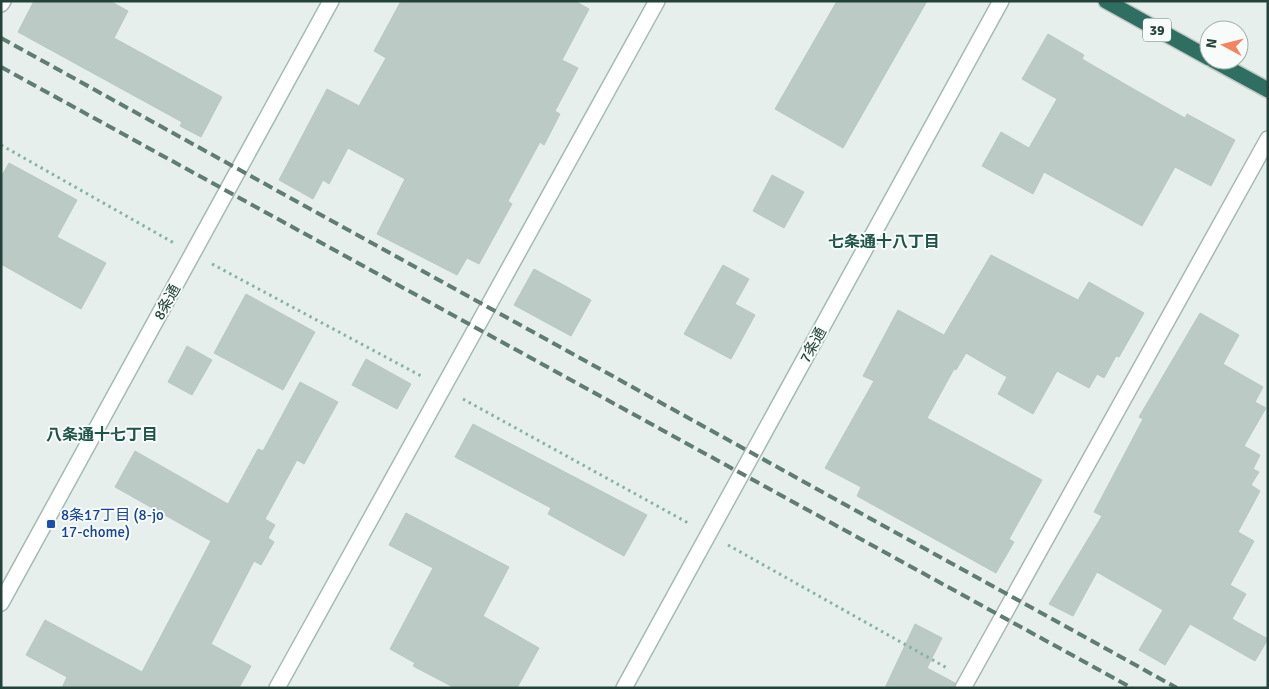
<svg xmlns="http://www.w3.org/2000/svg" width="1269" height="689" font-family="Signika,'Noto Sans JP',sans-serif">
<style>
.building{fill:#bbcac4;stroke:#b8c9c2}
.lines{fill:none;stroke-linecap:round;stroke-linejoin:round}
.street-casing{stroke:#a8b8b2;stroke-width:18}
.secondary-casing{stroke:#a4bbb3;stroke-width:18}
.highway-casing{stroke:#c2cac8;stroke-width:18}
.path{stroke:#86b3a5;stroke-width:3;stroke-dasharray:2.5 4;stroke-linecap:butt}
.street{stroke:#fff;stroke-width:15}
.secondary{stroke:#fff;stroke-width:15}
.highway{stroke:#2f6f62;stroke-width:15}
.rail{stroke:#5f7d75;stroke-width:4;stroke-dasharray:10 5;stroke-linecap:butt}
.transit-dot{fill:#1a4fb4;stroke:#f7fbf9;stroke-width:2}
.labels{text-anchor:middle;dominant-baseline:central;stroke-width:4;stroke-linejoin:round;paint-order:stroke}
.shield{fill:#f7fbf9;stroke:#637a73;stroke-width:1}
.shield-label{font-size:14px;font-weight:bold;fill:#24423a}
.street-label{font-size:15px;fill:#24423a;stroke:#f7fbf9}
.transit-label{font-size:15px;fill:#164399;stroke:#f7fbf9;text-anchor:start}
.neighbourhood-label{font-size:16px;font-weight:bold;fill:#1f5548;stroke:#f7fbf9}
</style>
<rect width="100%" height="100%" fill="#e6efeb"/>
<!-- building -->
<path class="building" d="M34 1H110L128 11 114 38 222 97 201 137 180 126 182 122 18 32Z
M401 1H575L589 9 562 60 578 68 555 111 560 114 544 145 540 142 508 201 512 204 479 264 467 258 457 275 377 234 405 179 348 148 329 184 323 180 313 199 279 180 327 89 359 106 386 58 374 51Z
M837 1H927L843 148 775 109Z
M1048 34 1084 55 1082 59 1137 91 1185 118 1187 114 1235 140 1211 186 1175 167 1142 226 1044 172 1033 194 982 166 1001 132 1029 148 1057 99 1022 79Z
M9 163 77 200 57 237 106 263 81 309 1 264V177Z
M772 175 804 192 784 228 753 211Z
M991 255 1078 300 1089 282 1144 313 1119 357 1116 356 1104 378 1097 374 1089 388 1057 371 1033 414 998 394 1007 377 966 353 956 370 954 369 927 418 1042 480 1009 539 1014 542 996 573 857 496 861 487 825 468 874 381 863 376 898 310 944 335Z
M723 265 749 279 735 304 755 315 731 359 684 334Z
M534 269 591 300 571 336 514 305Z
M246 294 315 332 283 390 214 353Z
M1200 313 1239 335 1223 364 1263 387 1255 402 1266 408 1244 446 1260 455 1253 469 1259 472 1251 485 1260 491 1238 532 1254 541 1230 585 1246 594 1232 619 1268 639 1255 661 1190 624 1165 665 1139 650 1163 610 1097 572 1073 616 1049 604 1102 516 1094 512 1143 419 1139 417Z
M187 346 212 360 192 395 168 382Z
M366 359 411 384 397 409 352 385Z
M300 382 338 402 304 464 297 460 265 519 275 525 268 538 274 542 261 565 254 561 211 644 251 666 239 688H62L67 677 26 655 45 620 142 672 211 541 115 487 135 451 228 504 258 449 263 451Z
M473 424 647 515 624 556 548 514 551 508 455 457Z
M406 513 509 567 483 616 539 648 517 688H455L413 666 415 663 390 649 433 568 389 545Z
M915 624 942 638 927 668 955 683 954 688H885Z"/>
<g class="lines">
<!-- street casing -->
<g class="street-casing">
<path id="street" d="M963 688 1268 139"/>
</g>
<!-- secondary casing -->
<g class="secondary-casing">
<path id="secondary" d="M1 4 3 1
M1 603 331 1
M277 688 657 1
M624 688 1001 1"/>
</g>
<!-- highway casing -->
<g class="highway-casing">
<path id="highway" d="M1106 1 1209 58
M1213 60 1268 90"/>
</g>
<!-- path -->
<path class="path" d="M1 145 174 243
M212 264 423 377
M463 399 690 524
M728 545 947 668"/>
<!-- street -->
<use href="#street" class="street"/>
<!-- secondary -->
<use href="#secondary" class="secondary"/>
<!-- highway -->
<use href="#highway" class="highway"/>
<!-- rail -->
<path class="rail" d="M1 38 1177 688
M1 67 1132 688"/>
</g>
<!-- markers -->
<rect class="transit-dot" x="46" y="519" width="10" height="10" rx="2.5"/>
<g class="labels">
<!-- shield labels -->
<rect class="shield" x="1143" y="18.5" width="28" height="23" rx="4"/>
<g class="shield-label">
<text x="1157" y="30">39</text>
</g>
<!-- street labels -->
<g class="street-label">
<text transform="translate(167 302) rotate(-61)">8条通</text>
<text transform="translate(813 345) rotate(-61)">7条通</text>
</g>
<!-- transit labels -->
<g class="transit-label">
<text x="61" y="515">8条17丁目 (8-jo<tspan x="61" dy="17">17-chome)</tspan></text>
</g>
<!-- neighbourhood labels -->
<g class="neighbourhood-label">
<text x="884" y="242">七条通十八丁目</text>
<text x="102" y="435">八条通十七丁目</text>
</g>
</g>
<!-- border -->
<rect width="1269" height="689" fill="none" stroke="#24423a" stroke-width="5"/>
<!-- north arrow -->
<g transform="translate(1224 45) rotate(277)"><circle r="24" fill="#f7fbf9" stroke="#a3b1ad"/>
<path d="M0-4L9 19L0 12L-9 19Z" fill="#f4845f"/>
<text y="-8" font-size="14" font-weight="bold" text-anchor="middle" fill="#24423a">N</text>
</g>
</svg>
